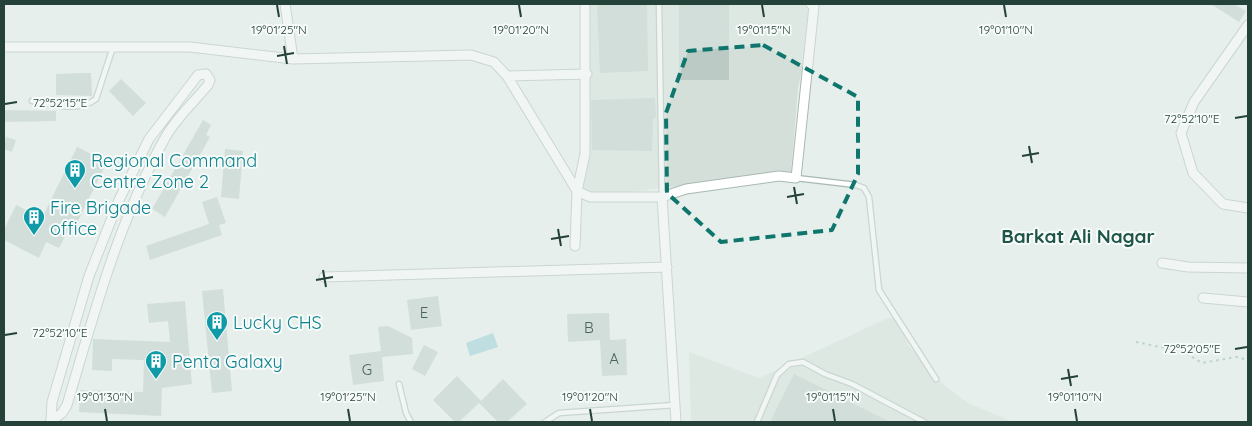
<svg xmlns="http://www.w3.org/2000/svg" width="1252" height="426" font-family="Quicksand,sans-serif">
<style>
.built{fill:#d4dfda}
.water{fill:#8ec9d4}
.building{fill:#bbcac4}
.lines{fill:none;stroke-linecap:round;stroke-linejoin:round}
.lane-casing{stroke:#a8b8b2;stroke-width:7}
.street-casing{stroke:#a8b8b2;stroke-width:11}
.path{stroke:#86b3a5;stroke-width:2;stroke-dasharray:2.5 4;stroke-linecap:butt}
.lane{stroke:#fff;stroke-width:4.5}
.street{stroke:#fff;stroke-width:9}
.marked{fill:none;stroke:#0f766e;stroke-width:4;stroke-dasharray:10 6;stroke-linejoin:round}
.ticks{fill:none;stroke:#24423a;stroke-width:2}
.labels{text-anchor:middle;dominant-baseline:central;stroke-width:4;stroke-linejoin:round;paint-order:stroke}
.number-label{font-size:15px;fill:#4a645c}
.culture-label{font-size:18px;fill:#0d838f;stroke:#f7fbf9;text-anchor:start}
.neighbourhood-label{font-size:19px;font-weight:bold;fill:#1f5548;stroke:#f7fbf9}
.ticks-label{font-size:12px;text-anchor:middle;fill:#24423a;stroke:#f7fbf9;stroke-width:4;stroke-linejoin:round;paint-order:stroke}
</style>
<rect width="100%" height="100%" fill="#e6efeb"/>
<!-- built -->
<path class="built" d="M580 4H811L814 6 798 89 791 172 590 197 583 195Z
M888 318H897L908 345 944 385 968 403 1013 422H691L689 352 759 378Z"/>
<!-- water -->
<path class="water" d="M493 333 498 347 470 356 466 343Z"/>
<!-- building -->
<path class="building" d="M597 4H647L648 71 600 73Z
M679 4H729V80H679Z
M1211 4H1234L1246 11 1239 22Z
M85 73H91L92 96 56 95V74Z
M121 79 146 103 133 116 109 91Z
M655 98 656 118H653L652 151 592 150 591 100Z
M4 110 56 111V121L4 122Z
M203 120 211 125 206 135 210 137 165 217 152 209Z
M6 137 16 140 12 152 4 149Z
M77 147 107 162 73 231 69 229 59 248 46 242 39 258 4 240V230L16 205 42 218Z
M225 149 243 151 239 199 221 197Z
M217 197 226 223 219 225 222 235 150 260 146 246 209 224 202 202Z
M223 289 232 391 212 393 202 291Z
M438 296 442 326 411 330 407 300Z
M185 301 192 384 162 388 161 416 79 412 80 390 143 392 144 360 112 359V371L92 370 93 339 170 342 168 321 149 323 147 304Z
M609 313 610 340 626 339 627 375 602 376 600 340 568 342 567 314Z
M388 326 412 338 413 354 382 357 384 381 353 385 349 355 381 351 378 327Z
M424 345 438 352 425 376 412 369Z
M794 374 890 422H770Z
M457 376 481 401 459 422H455L433 400Z
M503 379 527 404 507 422H498L479 403Z"/>
<g class="lines">
<!-- lane casing -->
<g class="lane-casing">
<path id="lane" d="M659 4 662 197
M32 101C53 104 78 113 96 99L113 47
M796 178 856 185 864 188 869 197 879 290 936 379
M399 384 406 413 411 422
M545 422 559 413 675 405
M757 422 777 375 789 364 803 362 825 374 852 384 924 422"/>
</g>
<!-- street casing -->
<g class="street-casing">
<path id="street" d="M285 4 293 59
M1248 25 1194 102 1181 133 1193 173 1223 204 1248 208
M4 47H190L293 59 471 55 494 62 507 76 577 191 590 197H662L686 189 779 176 796 178 814 6 811 4
M507 76 587 74
M662 197 676 422
M575 246 577 191 585 154V4
M1162 263 1188 267 1248 268
M324 277 667 267
M1203 298 1248 302
M50 422 62 413 67 405C94 314 118 222 165 138 175 119 194 102 208 85L210 80 206 74 198 75 149 139 119 200 89 276 52 402 51 421"/>
</g>
<!-- path -->
<path class="path" d="M1136 342 1184 352 1202 363 1236 357 1248 360"/>
<!-- lane -->
<use href="#lane" class="lane"/>
<!-- street -->
<use href="#street" class="street"/>
</g>
<!-- marked area -->
<path d="M0 0H1252V426H0ZM763 45 858 97V174L832 230 721 242 667 193 666 113 688 51Z" fill="#e6efeb" fill-opacity=".55" fill-rule="evenodd"/>
<path class="marked" d="M763 45 858 97V174L832 230 721 242 667 193 666 113 688 51Z"/>
<!-- ticks -->
<path class="ticks" d="M277 5 279 17M519 5 521 17M762 5 764 17M1004 5 1006 17M284 46 287 64M277 56 294 53M5 104 17 102M1235 118 1247 116M1029 146 1032 163M1022 156 1039 153M794 187 797 204M787 197 804 194M558 229 561 246M551 239 569 236M323 270 326 287M316 280 333 277M5 335 17 333M1235 349 1247 347M1068 369 1071 386M1061 379 1078 376M105 409 107 421M348 409 350 421M590 409 592 421M833 409 835 421M1075 409 1077 421"/>
<!-- icons -->
<defs>
<g id="building-pin" transform="scale(1.125)"><path d="M0 17L-7.5 6A9.5 9.5 0 1 1 7.5 6Z" fill="#0f9aa8" stroke="#f7fbf9"/><path d="M-4-6H4V6H1V3H-1V6H-4ZM-2.5-4.3h1.7v1.8h-1.7ZM.8-4.3h1.7v1.8H.8ZM-2.5-1h1.7V.8h-1.7ZM.8-1h1.7V.8H.8Z" fill="#fff"/></g>
</defs>
<g fill-rule="evenodd">
<use href="#building-pin" x="75" y="170"/>
<use href="#building-pin" x="34" y="217"/>
<use href="#building-pin" x="217" y="322"/>
<use href="#building-pin" x="156" y="361"/>
</g>
<g class="labels">
<!-- number labels -->
<g class="number-label">
<text x="424" y="312">E</text>
<text x="589" y="327">B</text>
<text x="614" y="358">A</text>
<text x="367" y="369">G</text>
</g>
<!-- culture labels -->
<g class="culture-label">
<text x="91" y="160">Regional Command<tspan x="91" dy="21">Centre Zone 2</tspan></text>
<text x="50" y="207">Fire Brigade<tspan x="50" dy="21">office</tspan></text>
<text x="233" y="322">Lucky CHS</text>
<text x="172" y="361">Penta Galaxy</text>
</g>
<!-- neighbourhood labels -->
<g class="neighbourhood-label">
<text x="1078" y="236">Barkat Ali Nagar</text>
</g>
</g>
<g class="ticks-label">
<text x="279" y="34">19°01'25"N</text>
<text x="521" y="34">19°01'20"N</text>
<text x="764" y="34">19°01'15"N</text>
<text x="1006" y="34">19°01'10"N</text>
<text x="60" y="107">72°52'15"E</text>
<text x="1192" y="123">72°52'10"E</text>
<text x="60" y="337">72°52'10"E</text>
<text x="1192" y="353">72°52'05"E</text>
<text x="105" y="401">19°01'30"N</text>
<text x="348" y="401">19°01'25"N</text>
<text x="590" y="401">19°01'20"N</text>
<text x="833" y="401">19°01'15"N</text>
<text x="1075" y="401">19°01'10"N</text>
</g>
<!-- border -->
<rect width="1252" height="426" fill="none" stroke="#24423a" stroke-width="10"/>
</svg>
